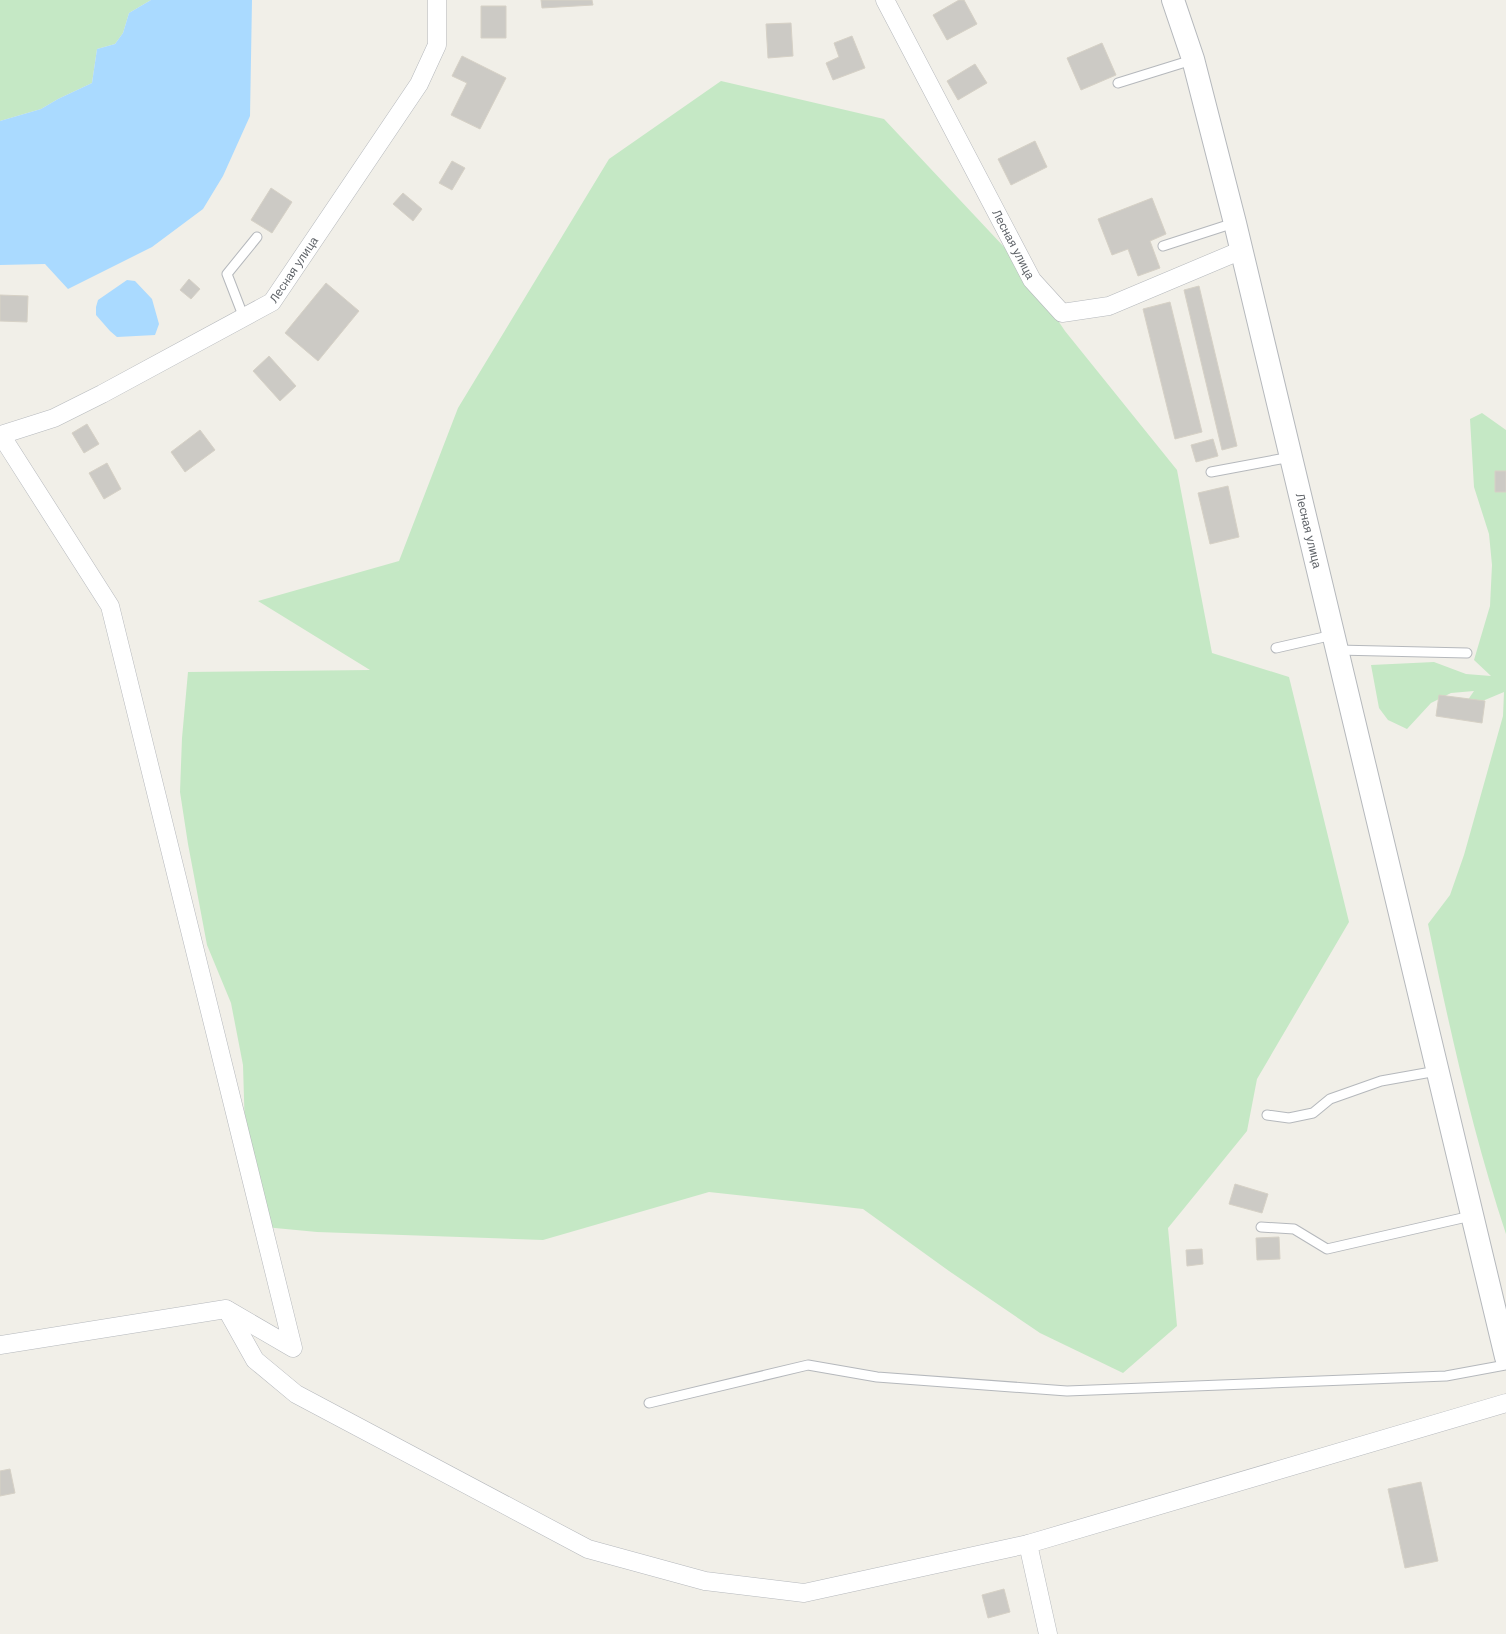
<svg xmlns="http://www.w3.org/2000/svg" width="1506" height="1634" font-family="Helvetica,sans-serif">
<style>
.green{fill:#c5e8c5}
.water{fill:#aadaff}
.building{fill:#cccac5;stroke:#d6d1c6}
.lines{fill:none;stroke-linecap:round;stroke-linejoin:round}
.service-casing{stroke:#b5b8bc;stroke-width:11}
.minor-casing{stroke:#b5b8bc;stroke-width:19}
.tertiary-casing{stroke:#b5b8bc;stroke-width:24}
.service{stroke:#fff;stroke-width:9}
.minor{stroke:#fff;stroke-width:18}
.tertiary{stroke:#fff;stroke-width:22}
.labels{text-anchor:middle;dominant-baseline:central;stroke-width:4;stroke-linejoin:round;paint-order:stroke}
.street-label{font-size:12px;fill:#5f6368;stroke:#fff}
</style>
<rect width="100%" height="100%" fill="#f1efe8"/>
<!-- green -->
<path class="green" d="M0 0H151L129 13 123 33 115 44 97 49 92 83 58 99 41 109 0 121Z
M721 81 884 119 1020 264 1065 331 1177 470 1212 653 1289 677 1349 922 1257 1079 1247 1131 1168 1228 1177 1326 1123 1373 1040 1333 949 1271 863 1209 709 1192 543 1240 317 1232 254 1226 246 1165 243 1065 231 1003 207 945 188 844 180 792 182 738 188 672 370 670 258 601 399 561 458 408 609 159Z
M1482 413 1506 430V1234C1473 1134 1449 1027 1428 924L1450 895 1464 855 1503 716 1504 692 1461 710 1474 691 1451 693 1431 703 1407 729 1388 720 1379 708 1371 665 1434 662 1466 674 1491 676 1474 660 1490 606 1492 565 1489 534 1474 487 1470 419Z"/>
<!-- water -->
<path class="water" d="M151 0H252L250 116 223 176 203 209 152 247 68 289 45 264 0 265V121L41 109 58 99 92 83 97 49 115 44 123 33 129 13Z
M127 280 135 281 152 299 159 324 155 335 117 337 110 331 96 315V307L98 300Z"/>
<!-- building -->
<path class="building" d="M541 0H592L593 5 542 8Z
M959 0H964L977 24 947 40 933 15Z
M481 6H506V38H481Z
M791 23 793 56 768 58 766 24Z
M852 36 865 68 833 80 826 63 839 57 834 43Z
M1102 43 1116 75 1081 90 1067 58Z
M462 56 506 78 480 129 451 115 467 83 452 76Z
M975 64 987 83 958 100 947 81Z
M1035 141 1047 167 1011 185 998 159Z
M452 161 465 168 452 190 439 183Z
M271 188 292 202 272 233 251 220Z
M403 193 422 209 413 221 393 204Z
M1152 198 1166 234 1150 241 1160 268 1138 276 1128 249 1112 255 1098 219Z
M189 279 200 289 191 299 180 290Z
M326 283 359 311 318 361 285 333Z
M1199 286 1237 446 1222 450 1184 290Z
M0 295 28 296 27 322 0 321Z
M1170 302 1202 432 1175 439 1143 309Z
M269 356 296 386 280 401 253 371Z
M87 424 99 444 84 453 72 433Z
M200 430 215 450 185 472 171 452Z
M1213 439 1218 456 1196 462 1191 445Z
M107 463 121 489 104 499 89 473Z
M1495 471H1506V492H1495Z
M1228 486 1239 537 1210 544 1198 493Z
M1439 695 1485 701 1482 723 1436 716Z
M1235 1184 1268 1194 1262 1213 1229 1204Z
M1279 1237 1280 1259 1257 1260 1256 1238Z
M1202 1249 1203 1264 1187 1266 1186 1250Z
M10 1469 15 1493 0 1496V1471Z
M1421 1482 1438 1561 1405 1568 1388 1489Z
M1004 1589 1010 1612 988 1618 982 1595Z"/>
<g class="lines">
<!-- service casing -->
<g class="service-casing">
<path id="service" d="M1118 83 1192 60
M1163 246 1234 223
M244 318 227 274 257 237
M1211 472 1291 457
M1276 648 1333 635
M1337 650 1467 653
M1267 1115 1289 1118 1313 1113 1330 1099 1381 1081 1437 1071
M1261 1227 1294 1229 1327 1249 1471 1216
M649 1403 808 1365 877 1377 1067 1391 1446 1376 1506 1365"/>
</g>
<!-- minor casing -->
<g class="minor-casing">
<g id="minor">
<path id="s1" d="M885 0 1032 280 1062 313 1109 306 1242 250"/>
<path d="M227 1310 255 1360 296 1394 588 1549 705 1581 804 1593 1028 1544 1506 1403"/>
<path id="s2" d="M0 1345 226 1309 293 1348 110 606 1 435 54 418 102 394 272 302 419 84 437 45V0"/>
<path d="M1028 1544 1048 1634"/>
</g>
</g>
<!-- tertiary casing -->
<g class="tertiary-casing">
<g id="tertiary">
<path id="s3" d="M1173 0 1193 59 1235 223 1506 1357"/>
</g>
</g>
<!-- service -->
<use href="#service" class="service"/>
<!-- minor -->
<use href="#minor" class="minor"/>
<!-- tertiary -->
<use href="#tertiary" class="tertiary"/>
</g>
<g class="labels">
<!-- street labels -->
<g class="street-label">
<text stroke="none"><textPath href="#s1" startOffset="276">Лесная улица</textPath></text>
<text stroke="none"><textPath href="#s2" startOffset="1615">Лесная улица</textPath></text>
<text stroke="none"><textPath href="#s3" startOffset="548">Лесная улица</textPath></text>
</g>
</g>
</svg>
